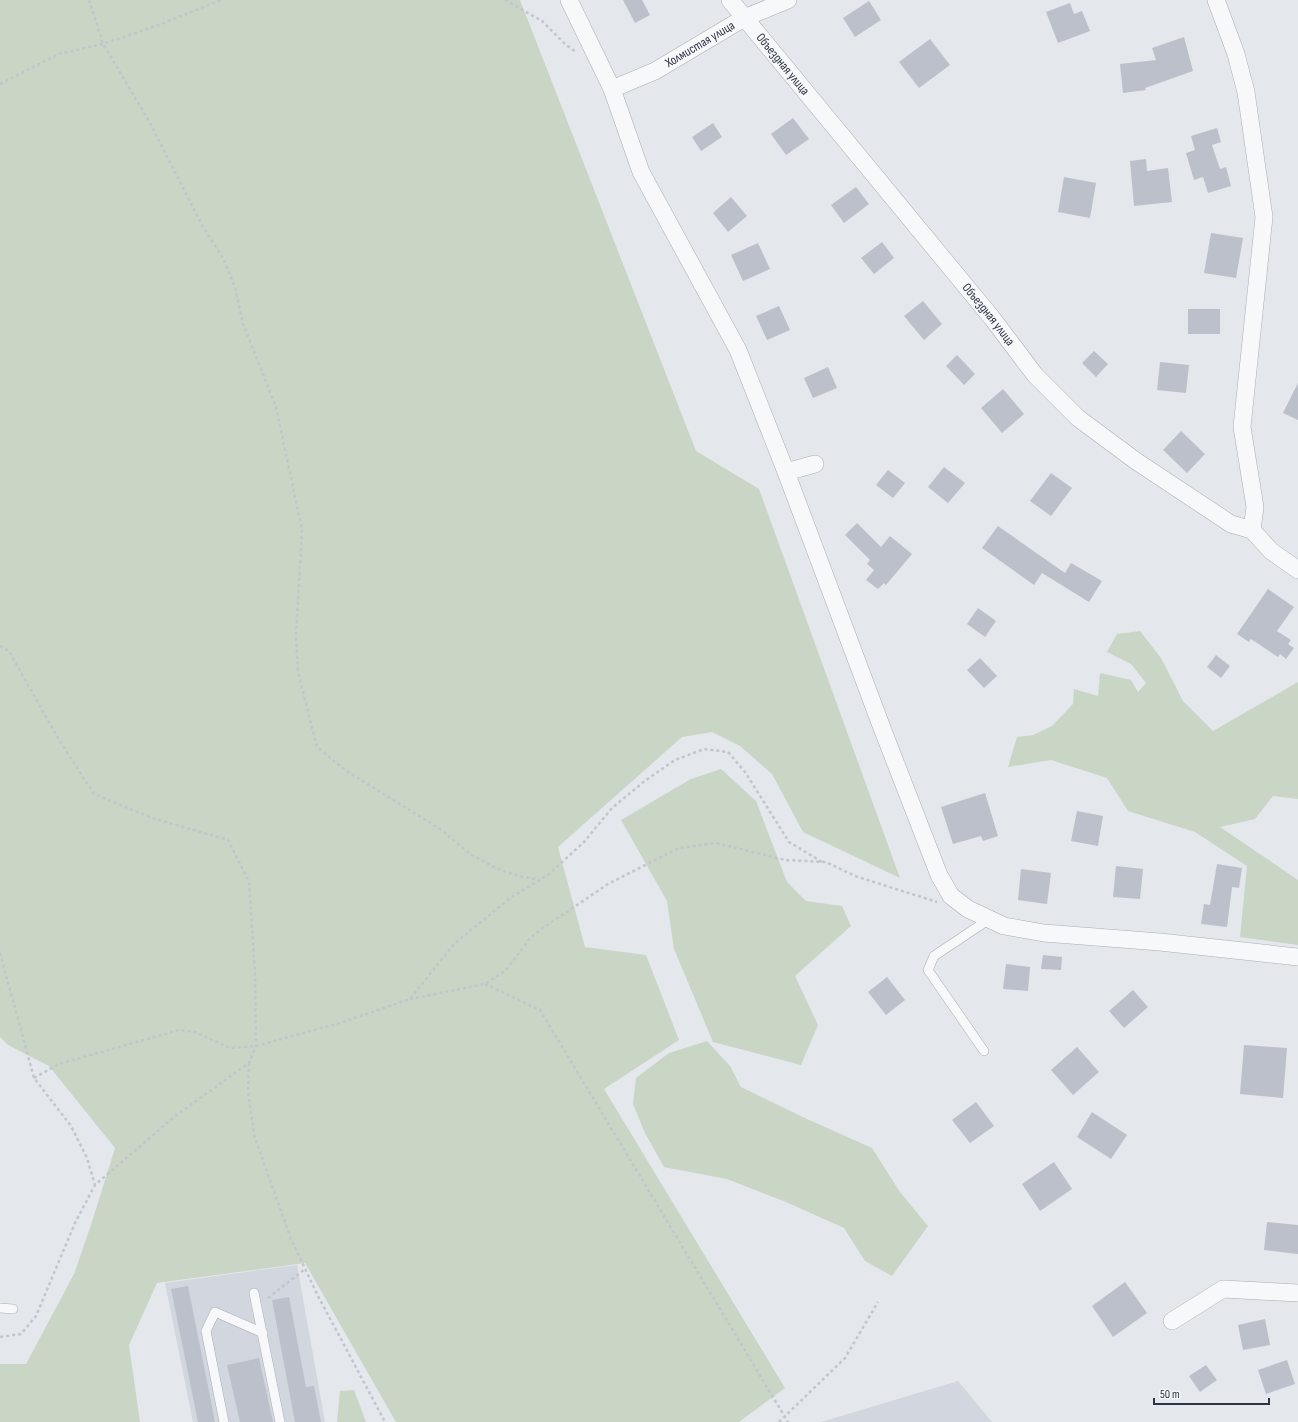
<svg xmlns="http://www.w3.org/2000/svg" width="1298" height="1422" font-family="'Sofia Sans Condensed',sans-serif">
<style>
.built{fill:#d2d6de}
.green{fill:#c9d6c5}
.building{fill:#bbc0ca}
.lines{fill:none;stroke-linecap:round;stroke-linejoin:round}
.lane-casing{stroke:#a9aeb7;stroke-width:10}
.street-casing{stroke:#a9aeb7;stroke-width:18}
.path{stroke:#c2c5cb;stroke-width:2.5;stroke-dasharray:3 3;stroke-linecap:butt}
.lane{stroke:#f7f8fa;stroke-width:9}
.street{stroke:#f7f8fa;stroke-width:17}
.labels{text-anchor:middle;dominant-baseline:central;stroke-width:3;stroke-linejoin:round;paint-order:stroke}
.street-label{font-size:13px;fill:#2b3445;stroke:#f4f6f9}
</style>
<rect width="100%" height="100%" fill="#e4e7ec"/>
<!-- built -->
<path class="built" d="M297 1265 325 1422H193L165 1283Z
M958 1381 992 1422H821Z"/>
<!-- green -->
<path class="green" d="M0 0H520L696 451 759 489 900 878 803 832 772 774 740 746 712 732 682 737 558 847 585 947 646 955 679 1040 604 1089 785 1388 739 1422H396L305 1263 157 1283 129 1345 140 1422H0V1364H26L74 1274 91 1225 115 1148 49 1066 8 1045 0 1037Z
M1140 631 1161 658 1183 701 1213 731 1298 682V799L1273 796 1255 819 1220 827 1298 880V945L1240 937 1247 866 1195 832 1128 811 1107 778 1051 760 1008 767 1017 737 1033 735 1052 726 1073 704 1074 689 1098 696 1100 673 1131 680 1138 692 1146 683 1131 664 1107 652 1117 634Z
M721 769 756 801 787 882 806 901 842 906 851 926 795 976 818 1025 801 1065 713 1042 674 949 667 901 621 820 691 779Z
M707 1041 730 1066 741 1087 807 1119 872 1148 900 1192 928 1226 892 1276 865 1261 844 1228 786 1202 727 1179 664 1167 645 1133 633 1104 636 1078 669 1053Z
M354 1390 366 1422H337L340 1391Z"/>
<!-- building -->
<path class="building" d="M623 0H642L650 15 635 23Z
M869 1 881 20 855 37 843 18Z
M1070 3 1074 14 1082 11 1090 31 1058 43 1046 12Z
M1184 37 1193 71 1145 88 1146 90 1123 93 1120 64 1156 60 1152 48Z
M930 39 950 65 919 88 899 62Z
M793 118 809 139 786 155 771 134Z
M713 123 722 137 701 151 692 137Z
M1217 128 1221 142 1212 145 1220 169 1226 167 1231 186 1208 193 1203 177 1194 180 1186 153 1195 150 1191 136Z
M1146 159 1147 171 1168 168 1172 202 1134 206 1130 161Z
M1064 177 1096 183 1090 218 1058 212Z
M856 187 869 204 844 223 831 205Z
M731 197 747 216 728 232 713 213Z
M1211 233 1243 238 1236 278 1204 273Z
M882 242 894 258 874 274 861 258Z
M758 243 770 269 743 281 731 255Z
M923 301 942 324 924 340 904 316Z
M779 306 790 330 767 340 756 316Z
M1188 309H1220V334H1188Z
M1094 351 1108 364 1096 377 1082 363Z
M957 355 975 374 964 385 946 366Z
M1160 362 1189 365 1186 393 1157 390Z
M828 367 837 388 813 398 804 378Z
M1298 383V420L1283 413Z
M1003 389 1024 414 1002 433 981 408Z
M1181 431 1205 454 1187 473 1163 450Z
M944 467 965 483 948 503 928 487Z
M888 470 905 483 893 498 876 485Z
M1051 473 1072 488 1051 516 1030 501Z
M857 523 881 547 890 536 912 554 886 585 884 583 878 589 866 580 874 570 867 564 870 560 845 535Z
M998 526 1065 573 1071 563 1102 581 1089 602 1042 573 1034 585 982 548Z
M1268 589 1294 607 1277 631 1291 640 1288 644 1294 648 1286 659 1280 654 1278 657 1251 639 1249 642 1237 634Z
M978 608 996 621 985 637 967 624Z
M1216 655 1230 666 1221 678 1207 667Z
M980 658 997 676 984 688 967 670Z
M985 793 998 836 983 841 981 836 953 844 941 807Z
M1077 811 1103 816 1098 846 1071 841Z
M1217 864 1242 868 1239 888 1232 887 1227 927 1201 924 1204 904 1210 905Z
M1116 866 1143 869 1140 899 1113 897Z
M1021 869 1051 873 1047 904 1018 900Z
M1043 955 1062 957 1061 970 1041 969Z
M1006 964 1030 967 1028 991 1003 989Z
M887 977 905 1000 886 1015 868 992Z
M1133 990 1148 1007 1124 1028 1109 1011Z
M1244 1045 1287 1048 1283 1098 1240 1094Z
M1077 1047 1099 1072 1073 1095 1051 1070Z
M976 1102 994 1126 970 1143 952 1120Z
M1092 1112 1127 1135 1111 1159 1077 1137Z
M1054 1162 1072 1189 1040 1211 1022 1184Z
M1267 1222 1298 1225V1254L1264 1250Z
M1125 1282 1147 1313 1113 1337 1092 1306Z
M188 1286 206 1376 215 1422H198L171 1289Z
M289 1297 306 1387 314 1386 321 1422H295L272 1300Z
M1265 1319 1270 1345 1243 1350 1238 1325Z
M259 1358 273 1422H240L227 1365Z
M1287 1360 1295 1384 1266 1394 1258 1370Z
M1206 1365 1217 1380 1200 1392 1189 1376Z"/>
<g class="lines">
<!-- lane casing -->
<g class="lane-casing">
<path id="lane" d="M984 1051 928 970 934 956 988 920
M254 1293 280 1422
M0 1308 13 1309
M224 1422 206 1331 215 1312 263 1333"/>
</g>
<!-- street casing -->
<g class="street-casing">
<g id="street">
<path d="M569 0 612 89 641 172 738 350 786 472"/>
<path id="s1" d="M730 0 992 318 1035 375 1078 418 1136 461 1231 524 1252 530 1271 551 1298 570"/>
<path d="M1216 0 1236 54 1246 92 1264 217 1242 427 1255 507 1252 530"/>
<path id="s2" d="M612 89 655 71 744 18 788 0"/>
<path d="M815 464 786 472 882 728 939 875 951 896 968 909 1004 926 1044 933 1160 942 1298 957"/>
<path d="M1172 1321 1223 1289 1298 1293"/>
</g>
</g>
<!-- path -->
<path class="path" d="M89 0 103 44 149 121 203 227 223 258 235 287 243 324 276 407 302 530 296 635 298 672 317 747 345 770 440 829 470 854 496 868 518 876 540 880
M505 0 542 21 566 45 576 52
M0 84 59 54 103 44 164 23 221 0
M0 646 9 651 58 738 94 794 152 818 228 840 249 882 255 973 256 1046 249 1063 174 1117 95 1185 75 1223 36 1316 21 1334 0 1337
M0 953 34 1078 71 1126 87 1158 95 1185
M485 984 540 1010 788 1422
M410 999 485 984 506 970 531 937 540 930 608 884 679 848 716 843 785 860 826 862 855 876 937 902
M249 1063 248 1092 254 1135 291 1239 317 1294 385 1422
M34 1078 59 1064 179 1030 195 1032 230 1048 256 1046 340 1023 410 999 454 944 509 899 549 874 584 842 612 808 646 780 675 760 704 749 728 752 745 772 789 842 822 862
M268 1298 305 1269
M779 1422 845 1358 878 1302"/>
<!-- lane -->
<use href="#lane" class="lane"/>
<!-- street -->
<use href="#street" class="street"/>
</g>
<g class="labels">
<!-- street labels -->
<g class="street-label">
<text stroke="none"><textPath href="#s2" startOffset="99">Холмистая улица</textPath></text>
<text stroke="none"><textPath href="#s1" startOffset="83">Объездная улица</textPath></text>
<text stroke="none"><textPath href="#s1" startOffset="407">Объездная улица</textPath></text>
</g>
</g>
<!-- scale -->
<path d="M1154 1398v6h115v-6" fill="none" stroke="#2b3445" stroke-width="2"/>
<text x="1160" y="1398" font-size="12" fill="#2b3445" stroke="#f4f6f9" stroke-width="3" paint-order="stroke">50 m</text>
</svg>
